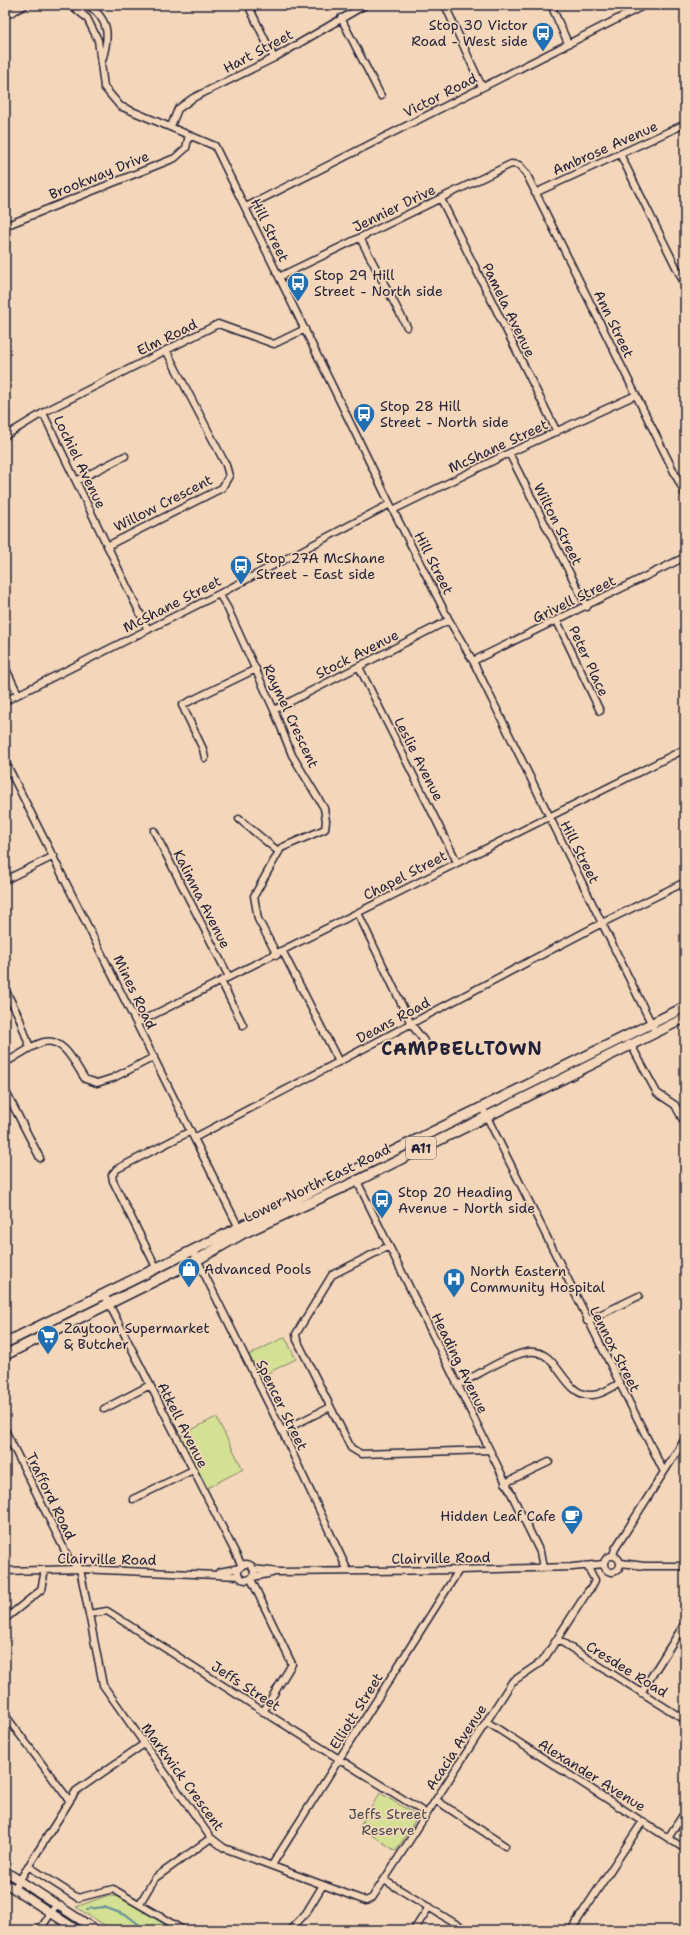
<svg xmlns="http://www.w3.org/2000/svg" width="690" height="1935" font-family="'Shantell Sans',sans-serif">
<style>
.green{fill:#d4e093;stroke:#7b8167}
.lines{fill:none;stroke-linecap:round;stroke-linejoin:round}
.stream{stroke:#5d8d9d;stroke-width:2}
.minor-casing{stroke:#22223b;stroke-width:9}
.secondary-casing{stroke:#22223b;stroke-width:11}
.primary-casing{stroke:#22223b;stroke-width:12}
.minor{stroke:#f4d7ba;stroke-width:6}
.secondary{stroke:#f4d7ba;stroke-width:8}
.primary{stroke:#f4d7ba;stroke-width:9}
.labels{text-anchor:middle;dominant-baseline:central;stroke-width:3.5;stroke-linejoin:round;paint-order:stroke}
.shield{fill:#f4d7ba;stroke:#615861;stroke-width:1}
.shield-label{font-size:13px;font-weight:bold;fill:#22223b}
.poi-label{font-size:14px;fill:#22223b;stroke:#f4d7ba;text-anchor:start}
.street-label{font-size:14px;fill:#22223b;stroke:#f4d7ba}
.park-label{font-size:14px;fill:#46484d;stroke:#f4d7ba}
.district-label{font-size:18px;font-weight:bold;letter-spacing:1px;fill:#22223b;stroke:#f4d7ba}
</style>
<rect width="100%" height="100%" fill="#f4d7ba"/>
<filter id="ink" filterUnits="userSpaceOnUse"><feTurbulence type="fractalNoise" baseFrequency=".025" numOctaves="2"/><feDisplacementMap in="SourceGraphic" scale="8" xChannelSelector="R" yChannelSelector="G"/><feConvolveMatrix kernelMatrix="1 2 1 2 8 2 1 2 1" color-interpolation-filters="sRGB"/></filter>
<g filter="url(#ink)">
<!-- green -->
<path class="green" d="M285 1337 296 1359 260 1377 249 1355Z
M216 1417 243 1469 207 1488 180 1436Z
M380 1793 418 1816 396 1851 359 1827Z
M106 1896H117L176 1930H112L76 1907Z"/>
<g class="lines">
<!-- stream -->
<path class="stream" d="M5 1856 11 1864
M87 1909 104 1907 128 1916 146 1930"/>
<!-- minor casing -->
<g class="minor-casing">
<path id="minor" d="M71 5 87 18 98 40 104 87 120 106 215 146 390 504 449 620 473 661 656 1033
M88 5C111 21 109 37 102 61
M248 5 274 58
M445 5 482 87
M551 5 568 43
M5 16 25 5
M341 18 381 96
M171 126 178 109 193 98 274 58 365 5
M620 154 685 285
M535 193 685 124
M441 199 557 432
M246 207 645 5
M5 226 175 158 186 148 189 135
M360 238 407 327
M279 277 511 164 519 165 526 173 685 494
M43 413 148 630
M5 436 46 411 218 324 274 344 305 329
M509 453 587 607
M76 481 125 456
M393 510 509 453 636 395
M107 546 222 488 229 476 226 465 166 350
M219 594 227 607 274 710 292 755 324 808 326 821 325 829 281 848 254 896 258 919 277 955
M557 621 600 711
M473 661 685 557
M5 667 18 694
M359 667 457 862
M5 701 219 594 390 504
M274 710 449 620
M205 758 203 749 182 705 256 669
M5 761 240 1230
M239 819 279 852
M154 831 229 977
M5 880 54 856
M358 913 411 1024 428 1046
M283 952 339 1062
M221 981 243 1025
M5 989 19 1017 30 1048 5 1063
M137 1023C320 932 502 840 685 749
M630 1043 657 1093 675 1105 685 1124
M30 1048C34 1046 39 1043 44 1042 64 1037 76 1066 85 1079L97 1083 113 1078 154 1057
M5 1090 40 1158
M482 1107 664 1472
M194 1138 602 923 685 882
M356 1179 540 1552 543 1568
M389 1246 332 1275 296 1334 297 1340 351 1448 361 1454 489 1450
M193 1251 282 1431 348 1571
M157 1269 113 1181 112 1175 117 1169 191 1131
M104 1294 242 1566
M587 1321 639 1296
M458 1385C476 1376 508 1355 528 1352 559 1347 562 1398 593 1395 602 1394 611 1388 618 1384
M104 1409 150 1385
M5 1430 69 1559 80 1569 89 1614 107 1611 250 1703 427 1814
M282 1431 330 1407
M505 1483 549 1462
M133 1499 193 1470
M613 1555 615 1549 685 1439
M604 1564a8 8 0 1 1 16 0a8 8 0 1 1-16 0Z
M621 1563 644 1566H685
M238 1572a8 8 0 1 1 16 0a8 8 0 1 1-16 0Z
M253 1569 279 1572 459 1570 572 1567 604 1564
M5 1571 80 1569 239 1576
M219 1572 240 1568
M253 1577 272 1573
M251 1579 292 1664 263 1712
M89 1614 103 1685 211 1838 224 1848 366 1901 372 1898 384 1880 512 1682 540 1663 546 1656 588 1591 592 1587 595 1580 587 1566
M5 1619 41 1590 45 1570
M557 1639 685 1720
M641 1693 685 1623
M5 1715 69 1800
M487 1722 685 1849
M436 1800 505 1846
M668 1838 685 1812
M272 1865 459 1570
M28 1866 78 1898 113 1889 183 1930
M384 1880 466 1930
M14 1889 76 1791 144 1744
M140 1903 155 1878 211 1838
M40 1930 56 1905
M290 1930 306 1913 323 1885
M414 1930 429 1907
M571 1930 643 1821"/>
</g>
<!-- secondary casing -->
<g class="secondary-casing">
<path id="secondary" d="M5 1871 96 1930
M5 1883 77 1930"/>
</g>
<!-- primary casing -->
<g class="primary-casing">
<path id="primary" d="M5 1343 685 1007
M5 1355 197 1260 242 1234 357 1181 685 1018"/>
</g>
<!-- minor -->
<use href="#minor" class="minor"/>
<!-- secondary -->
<use href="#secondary" class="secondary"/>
<!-- primary -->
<use href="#primary" class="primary"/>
</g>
</g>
<!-- icons -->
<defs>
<g id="bus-pin" transform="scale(1.15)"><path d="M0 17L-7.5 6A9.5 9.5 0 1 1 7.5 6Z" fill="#1f6fb2" stroke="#f4d7ba"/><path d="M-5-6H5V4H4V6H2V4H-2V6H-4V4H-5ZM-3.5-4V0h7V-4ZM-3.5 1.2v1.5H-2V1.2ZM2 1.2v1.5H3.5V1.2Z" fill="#fff"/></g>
<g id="shop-pin" transform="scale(1.15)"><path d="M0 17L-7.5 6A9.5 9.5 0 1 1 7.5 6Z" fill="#1f6fb2" stroke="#f4d7ba"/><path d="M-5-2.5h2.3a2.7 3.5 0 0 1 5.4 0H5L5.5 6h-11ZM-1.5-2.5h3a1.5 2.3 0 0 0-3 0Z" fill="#fff"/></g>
<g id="hospital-pin" transform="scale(1.15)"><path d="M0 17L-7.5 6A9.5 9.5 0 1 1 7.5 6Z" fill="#1f6fb2" stroke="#f4d7ba"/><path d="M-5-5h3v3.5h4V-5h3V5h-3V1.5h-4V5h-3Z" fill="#fff"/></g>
<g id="supermarket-pin" transform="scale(1.15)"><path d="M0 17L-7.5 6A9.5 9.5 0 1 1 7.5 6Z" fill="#1f6fb2" stroke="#f4d7ba"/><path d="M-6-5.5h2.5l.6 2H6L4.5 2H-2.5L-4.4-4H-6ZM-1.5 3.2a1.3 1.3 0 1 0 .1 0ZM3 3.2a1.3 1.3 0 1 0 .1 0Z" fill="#fff"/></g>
<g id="cafe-pin" transform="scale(1.15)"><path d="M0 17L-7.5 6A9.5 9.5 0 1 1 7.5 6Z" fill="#1f6fb2" stroke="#f4d7ba"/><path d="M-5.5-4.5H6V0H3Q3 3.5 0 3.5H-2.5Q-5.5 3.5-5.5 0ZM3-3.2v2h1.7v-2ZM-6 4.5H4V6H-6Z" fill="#fff"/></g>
</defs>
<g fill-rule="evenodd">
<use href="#bus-pin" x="543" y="33"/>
<use href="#bus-pin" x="298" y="283"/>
<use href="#bus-pin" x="364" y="414"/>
<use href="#bus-pin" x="241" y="566"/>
<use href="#bus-pin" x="382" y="1200"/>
<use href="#shop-pin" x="189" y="1269"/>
<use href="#hospital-pin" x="454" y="1279"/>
<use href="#supermarket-pin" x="48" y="1336"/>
<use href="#cafe-pin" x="572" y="1516"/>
</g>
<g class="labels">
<!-- shield labels -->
<rect class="shield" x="406" y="1137" width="30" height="22" rx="3"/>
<g class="shield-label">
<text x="421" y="1148">A11</text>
</g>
<!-- poi labels -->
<g class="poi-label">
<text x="528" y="25" text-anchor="end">Stop 30 Victor<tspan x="528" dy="16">Road - West side</tspan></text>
<text x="314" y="275">Stop 29 Hill<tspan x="314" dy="16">Street - North side</tspan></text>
<text x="380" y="406">Stop 28 Hill<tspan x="380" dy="16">Street - North side</tspan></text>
<text x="256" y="558">Stop 27A McShane<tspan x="256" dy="16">Street - East side</tspan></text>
<text x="398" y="1192">Stop 20 Heading<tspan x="398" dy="16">Avenue - North side</tspan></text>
<text x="204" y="1269">Advanced Pools</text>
<text x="470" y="1271">North Eastern<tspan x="470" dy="16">Community Hospital</tspan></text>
<text x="64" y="1328">Zaytoon Supermarket<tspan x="64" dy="16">&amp; Butcher</tspan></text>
<text x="556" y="1516" text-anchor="end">Hidden Leaf Cafe</text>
</g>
<!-- street labels -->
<g class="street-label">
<text transform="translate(258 51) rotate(-28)">Hart Street</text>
<text transform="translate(440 95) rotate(-27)">Victor Road</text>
<text transform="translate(605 148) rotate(-24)">Ambrose Avenue</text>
<text transform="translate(99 175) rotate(-22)">Brookway Drive</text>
<text transform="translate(394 208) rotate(-26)">Jennier Drive</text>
<text transform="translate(270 230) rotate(64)">Hill Street</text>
<text transform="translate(509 310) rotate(64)">Pamela Avenue</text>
<text transform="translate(614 324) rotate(64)">Ann Street</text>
<text transform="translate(167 337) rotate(-26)">Elm Road</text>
<text transform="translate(498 446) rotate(-25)">McShane Street</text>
<text transform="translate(80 462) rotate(64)">Lochiel Avenue</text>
<text transform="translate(163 503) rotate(-27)">Willow Crescent</text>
<text transform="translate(558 524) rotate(63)">Wilton Street</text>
<text transform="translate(434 563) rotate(63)">Hill Street</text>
<text transform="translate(574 599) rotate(-26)">Grivell Street</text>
<text transform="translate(172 604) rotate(-27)">McShane Street</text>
<text transform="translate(357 654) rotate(-27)">Stock Avenue</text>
<text transform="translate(589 661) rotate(65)">Peter Place</text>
<text transform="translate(291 716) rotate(65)">Raymel Crescent</text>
<text transform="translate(419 759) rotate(63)">Leslie Avenue</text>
<text transform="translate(580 852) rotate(63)">Hill Street</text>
<text transform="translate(405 875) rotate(-27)">Chapel Street</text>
<text transform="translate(202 899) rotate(63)">Kalimna Avenue</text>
<text transform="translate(135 992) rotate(64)">Mines Road</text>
<text transform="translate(393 1020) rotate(-28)">Deans Road</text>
<text transform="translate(317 1183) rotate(-26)">Lower North East Road</text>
<text transform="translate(615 1349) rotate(63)">Lennox Street</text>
<text transform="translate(460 1363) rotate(64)">Heading Avenue</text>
<text transform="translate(282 1405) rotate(64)">Spencer Street</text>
<text transform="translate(183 1425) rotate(63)">Atkell Avenue</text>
<text transform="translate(51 1496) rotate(64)">Trafford Road</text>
<text transform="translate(441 1558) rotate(-1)">Clairville Road</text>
<text transform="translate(107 1559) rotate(1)">Clairville Road</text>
<text transform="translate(627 1669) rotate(32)">Cresdee Road</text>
<text transform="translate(246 1686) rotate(33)">Jeffs Street</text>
<text transform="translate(356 1711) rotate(-58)">Elliott Street</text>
<text transform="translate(456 1747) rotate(-57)">Acacia Avenue</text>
<text transform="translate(592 1775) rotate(32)">Alexander Avenue</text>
<text transform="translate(183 1777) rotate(54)">Markwick Crescent</text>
</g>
<!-- park labels -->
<g class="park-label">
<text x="388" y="1814">Jeffs Street<tspan x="388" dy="16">Reserve</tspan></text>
</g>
<!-- district labels -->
<g class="district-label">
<text x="462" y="1049">CAMPBELLTOWN</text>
</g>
</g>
<!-- margin -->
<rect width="690" height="1935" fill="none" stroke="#f4d7ba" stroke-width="20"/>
<rect x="10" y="10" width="670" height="1915" fill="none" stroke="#22223b" stroke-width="1.5" filter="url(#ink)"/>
</svg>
